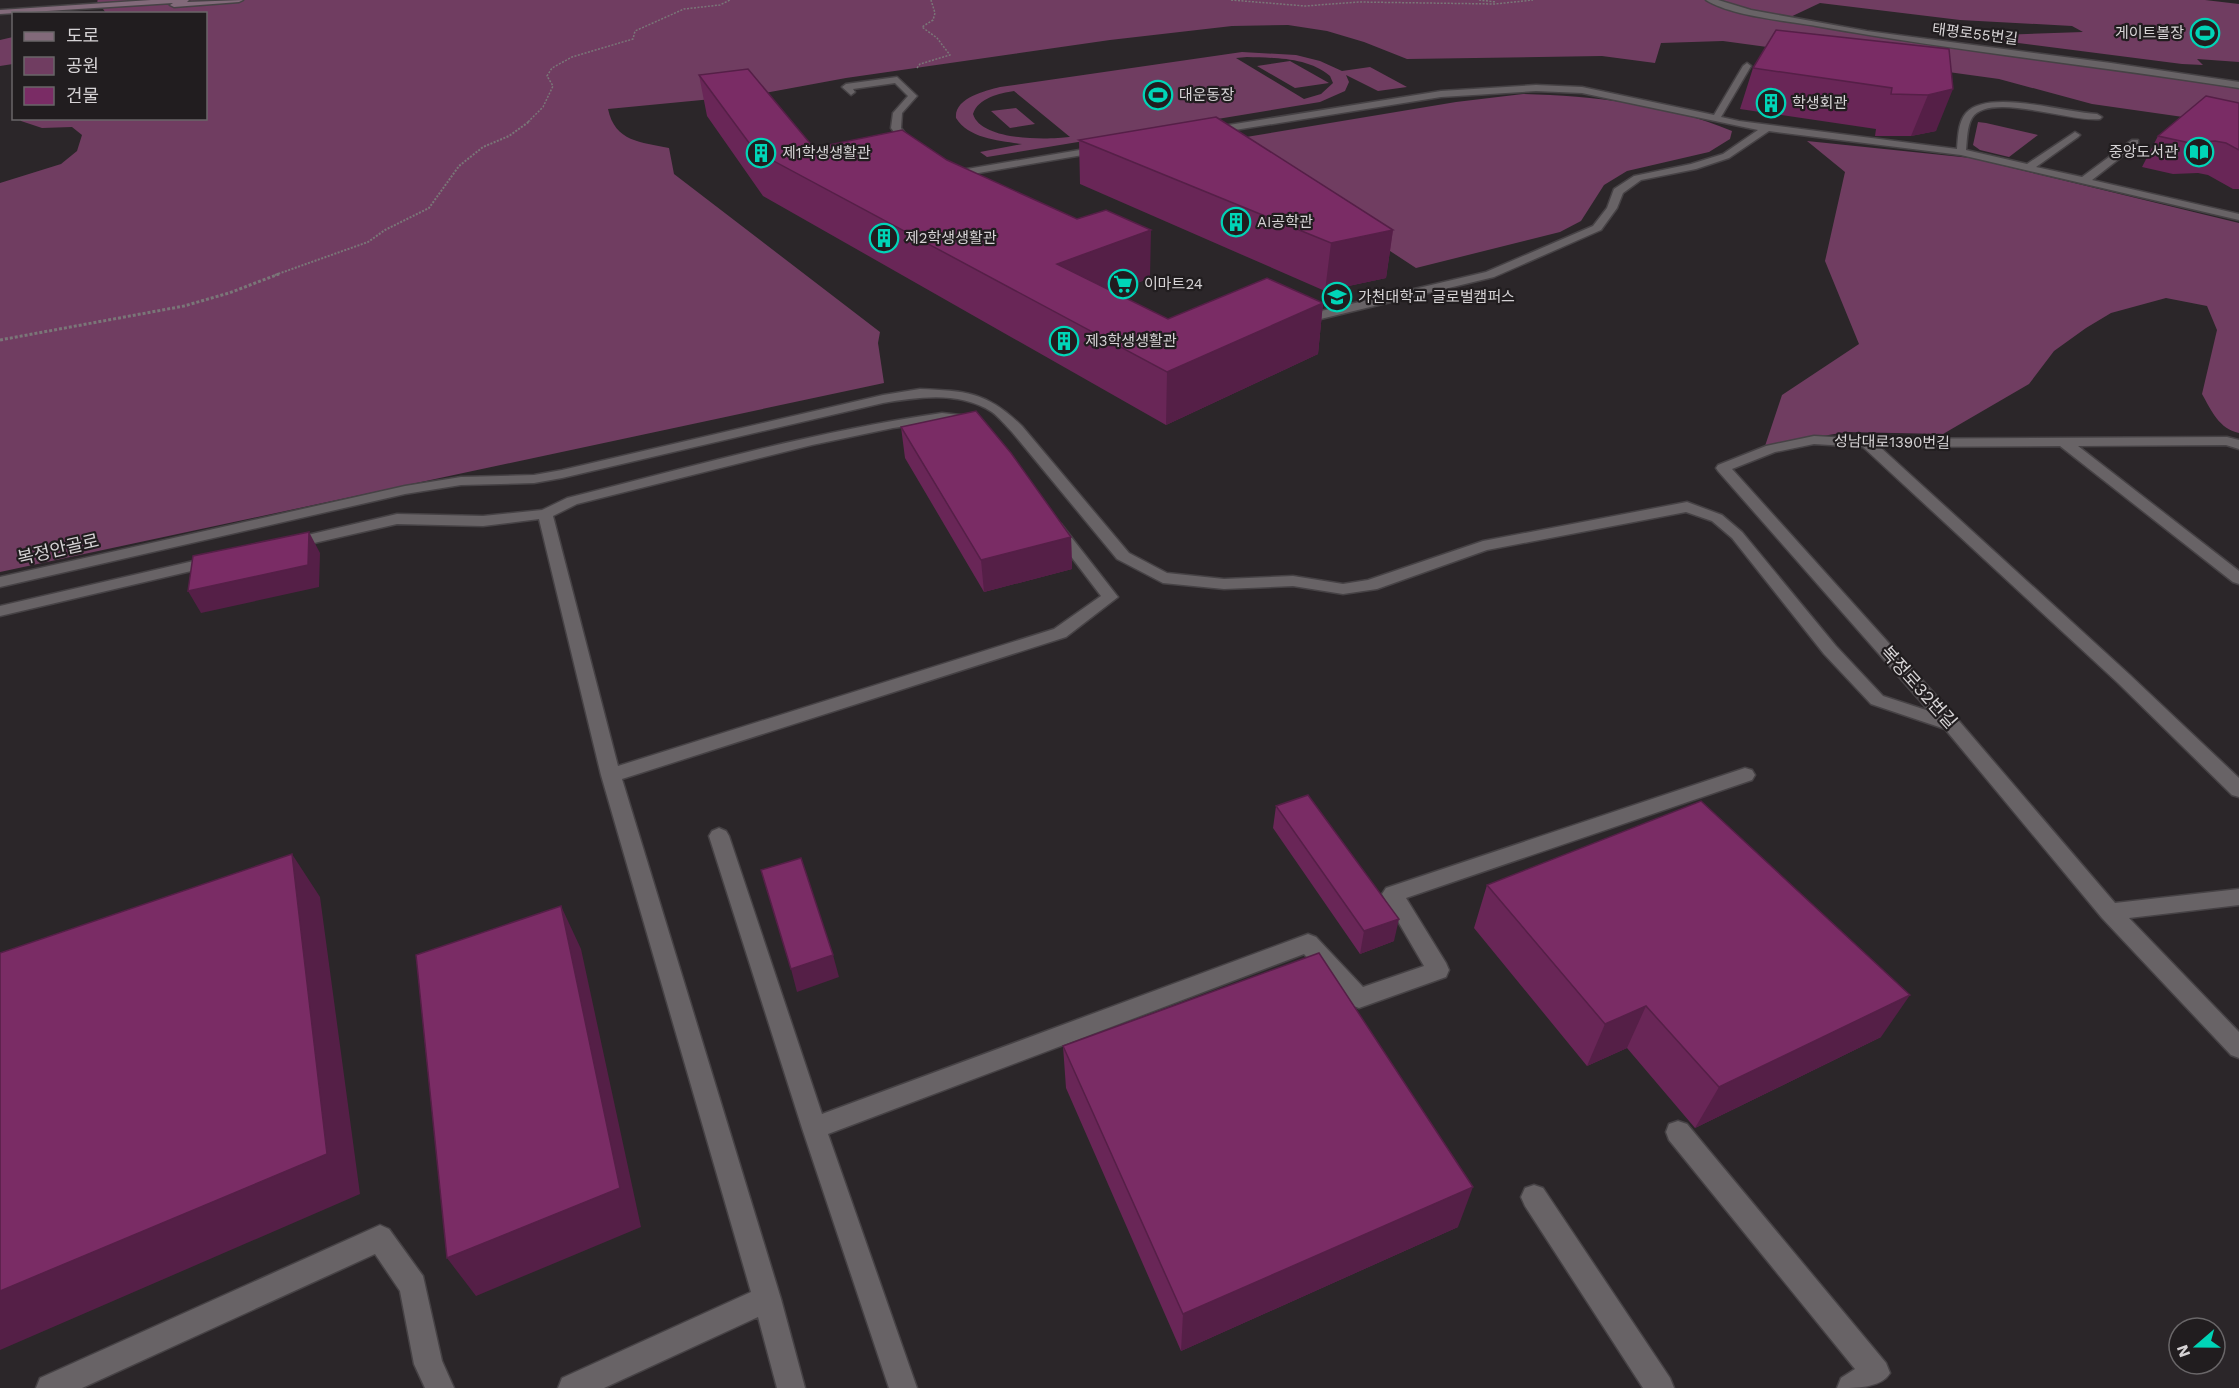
<svg xmlns="http://www.w3.org/2000/svg" width="2239" height="1388" font-family="'Work Sans','Noto Sans KR',sans-serif">
<style>
.green{fill:#703d61;fill-rule:evenodd}
.lines{fill:none;stroke-linecap:round;stroke-linejoin:round}
.lane-casing{stroke:#464245;stroke-width:3}
.street-casing{stroke:#464245;stroke-width:3}
.secondary-casing{stroke:#464245;stroke-width:3}
.path-far2{stroke:#7a7678;stroke-width:1.5;stroke-dasharray:2 1.5;stroke-linecap:butt}
.path-far1{stroke:#7a7678;stroke-width:2;stroke-dasharray:2 1.5;stroke-linecap:butt}
.path{stroke:#7a7678;stroke-width:3;stroke-dasharray:3 2;stroke-linecap:butt}
.lane{fill:#686366;fill-rule:evenodd}
.street{fill:#686366;fill-rule:evenodd}
.secondary{fill:#826a7a;fill-rule:evenodd}
.wall{fill:#692657}
.shaded-wall{fill:#551f47}
.building{fill:#7a2c65;stroke:#551f47;stroke-width:1.5}
.labels{text-anchor:middle;dominant-baseline:central;stroke-width:4.5;stroke-linejoin:round;paint-order:stroke}
.far-poi-label{font-size:15px;fill:#d6d3d5;stroke:#211d1f;text-anchor:start}
.far-street-label{font-size:15px;fill:#d6d3d5;stroke:#211d1f}
.street-label{font-size:18px;fill:#d6d3d5;stroke:#211d1f}
</style>
<rect width="100%" height="100%" fill="#2b2629"/>
<!-- green -->
<path class="green" d="M98 0H2205L2239 4V62L2197 59 2203 65 2182 64 1987 39 1999 35 2083 32 2072 26 1960 20 1820 3 1784 20 2239 87V125L2092 104 1999 79 1723 41 1661 43 1655 63 1602 56 1407 59 1364 42 1327 31 1288 25 1232 26 1110 40 846 78 754 95 608 109C615 142 641 142 669 148L674 174 880 332 878 343 884 383 0 572V183L61 164 77 151 82 135 72 127 42 128 21 121 20 119 206 118V14L106 13 97 1Z
M13 37V64L0 66V40Z
M1242 52 1296 55 1320 61 1342 71 1370 67 1407 87 1378 91 1346 75 1349 82 1345 91 1320 102 987 157 980 152 1022 144C1001 141 969 139 956 118 954 98 985 91 1000 87ZM1247 57C1274 58 1308 57 1330 76L1333 83 1321 94 1304 99 1236 58ZM1014 91 1070 137H1069C1047 140 981 141 973 114 978 98 1000 93 1014 91Z
M1290 61 1329 83 1295 88 1257 66Z
M1523 94C1592 96 1668 104 1732 131L1730 139 1709 152 1627 171 1604 185 1581 221 1560 232 1416 268 1222 141 1456 102Z
M1016 108 1035 124 1010 128 991 111Z
M1978 122 1986 123 2038 135 2009 157 1980 150 1973 145Z
M1807 141 1971 158 2239 223V433C2219 429 2211 410 2202 394L2217 330 2207 306 2166 298 2111 313 2086 328 2054 351 2029 384 1943 434 1846 432 1765 446 1782 395 1859 344 1825 261 1845 172Z"/>
<g class="lines">
<!-- lane casing -->
<g class="lane-casing">
<path id="lane" d="M1706 0H1718L1751 10 1867 31 2111 63 2239 82V88C2098 66 1956 51 1816 26 1787 21 1731 16 1706 0Z
M1747 63 1751 66 1721 117 1739 121 1957 149C1958 138 1958 122 1966 113 1988 88 2066 113 2097 114L2102 117 2100 119C2072 123 1989 91 1972 118 1967 126 1967 140 1966 150L2027 164 2075 132 2080 135 2078 137 2036 167 2082 177 2132 140H2138V144L2092 180 2239 214V220L1961 155 1769 131 1729 158 1696 169 1641 180 1623 193 1617 208 1601 230 1494 277 1300 324 1296 323V317L1486 272 1593 226 1607 208 1614 189 1634 176 1691 164 1723 154 1758 130 1582 93 1536 91 1441 97 1210 134 1205 131 1210 128 1441 91 1536 85 1582 87 1714 115 1743 66Z
M897 77 917 96 902 113 901 128 917 149 912 152 909 151 891 128 893 113 908 96 895 83 853 89 855 92 851 95 842 87 846 84Z
M1103 146 1106 147V151L961 176 945 172 950 169 961 170Z
M942 413 969 416 976 423 969 427 960 423 942 421 893 428 812 445 577 504 553 516 618 766 1054 629 1101 596 1051 530 1048 527 1051 524H1061L1118 597 1066 637 622 779 781 1299 805 1388H777L758 1317 604 1388H558L562 1378 751 1292 601 775 539 519 483 526 397 524 288 549 280 544 282 541 397 514 483 516 542 510 567 498C691 467 815 431 942 413Z
M215 556 221 558 223 561 221 564 0 616V606Z
M1745 768 1752 770 1755 775 1752 780 1406 898 1446 963 1449 970 1446 977 1359 1008 1351 1005 1304 954 828 1134 917 1388H889L802 1128 709 836 712 831 719 828 726 831 729 836 822 1114 1308 934 1316 937 1363 987 1424 966 1382 894 1386 888Z
M1678 1121 1687 1124 1886 1363 1890 1373C1881 1388 1857 1388 1837 1388L1841 1378 1855 1369 1669 1140 1666 1132 1669 1124Z
M1534 1185 1543 1188 1670 1378 1674 1388H1643L1525 1206 1521 1197 1525 1188Z
M380 1225 389 1229 423 1276 442 1361 454 1388H425L414 1364 400 1291 375 1254 82 1388H36L40 1378Z"/>
</g>
<!-- street casing -->
<g class="street-casing">
<path id="street" d="M920 389C967 391 987 392 1022 426L1129 553 1167 573 1224 579 1293 576 1343 584 1368 580 1483 541 1687 502 1722 515 1742 532 1836 646 1883 696 1929 711 1718 471 1716 468 1718 465 1766 446 1814 436 1867 439 2227 437 2239 440V449L2226 445 2078 446 2239 571V584L2233 582 2060 446 1880 447 2130 675 2239 778V797L2232 795 2118 683 1863 447 1814 444 1775 452 1732 469 1959 721 2115 903 2239 889V905L2129 918 2239 1032V1058L2231 1055 2102 918 1945 729 1871 704 1824 654 1732 538 1712 521 1686 512 1487 550 1377 589 1343 594 1293 586 1224 589 1163 583 1117 559 1012 432C1006 426 999 417 992 412 959 391 920 397 883 403L562 478 534 483 461 485 405 494 0 587V577L405 486 461 477 534 475 562 470 883 395Z"/>
</g>
<!-- secondary casing -->
<g class="secondary-casing">
<path id="secondary" d="M151 0H189L187 2 243 0 239 2 174 7 170 5 173 3 0 14V10Z"/>
</g>
<!-- path-far2 -->
<path class="path-far2" d="M1231 0 1305 6 1359 2 1495 4 1533 0
M1479 0 1496 2
M917 68 920 64 950 55 937 38 922 27 933 20 935 13 931 0
M528 122 543 107 553 86 547 76 552 68 572 57 633 39 635 31 684 9 720 5 730 0"/>
<!-- path-far1 -->
<path class="path-far1" d="M275 275 368 242 385 230 429 208 459 166 483 147 509 136 530 121"/>
<!-- path -->
<path class="path" d="M0 340 184 306 229 293 279 274"/>
<!-- lane -->
<use href="#lane" class="lane"/>
<!-- street -->
<use href="#street" class="street"/>
<!-- secondary -->
<use href="#secondary" class="secondary"/>
</g>
<!-- wall -->
<path class="wall" d="M1949 49 1936 131 1911 136H1875L1876 129 1740 109 1753 68Z
M699 75 814 148 947 160 1150 278 1114 292 1168 319 1323 303 1318 354 1166 425 763 196 707 116Z
M2239 103V189H2233L2208 175 2198 173 2173 174 2142 167 2158 136Z
M1079 140 1393 230 1386 278 1325 291 1080 184Z
M901 427 1071 537 1072 569 984 592 905 458Z
M1276 806 1394 941 1360 954 1273 828Z
M1487 885 1881 1037 1695 1128 1627 1048 1587 1066 1474 928Z
M1063 1046 1458 1227 1181 1351 1066 1088Z"/>
<!-- shaded-wall -->
<path class="shaded-wall" d="M1953 89 1936 131 1911 136 1928 95Z
M1151 230 1150 278 1059 313 1057 264Z
M1393 230 1386 278 1325 291 1331 243Z
M1323 303 1318 354 1166 425 1167 372Z
M309 532 320 553 319 587 201 613 188 591Z
M1071 537 1072 569 984 592 981 560Z
M292 854 320 897 360 1194 0 1350V1291Z
M561 906 581 949 641 1227 476 1296 447 1258Z
M1399 919 1394 941 1360 954 1364 931Z
M833 955 839 977 797 992 791 969Z
M1910 995 1881 1037 1695 1128 1719 1087Z
M1646 1006 1627 1048 1587 1066 1605 1024Z
M1473 1187 1458 1227 1181 1351 1183 1314Z"/>
<!-- building -->
<path class="building" d="M1776 30 1949 49 1953 89 1928 95 1891 94 1892 88 1753 68Z
M748 69 814 148 902 130 947 160 1077 219 1106 210 1151 230 1057 264 1168 319 1267 278 1323 303 1167 372 755 151 699 75Z
M2206 96 2239 103V150L2226 143 2215 141 2190 143 2158 136Z
M1216 117 1393 230 1331 243 1079 140Z
M976 411 1011 453 1071 537 981 560 901 427Z
M309 532 308 565 188 591 193 556Z
M1308 795 1399 919 1364 931 1276 806Z
M1701 801 1910 995 1719 1087 1646 1006 1605 1024 1487 885Z
M292 854 327 1154 0 1291V953Z
M801 858 833 955 791 969 761 870Z
M561 906 620 1188 447 1258 416 955Z
M1319 953 1473 1187 1183 1314 1063 1046Z"/>
<!-- icons -->
<defs>
<g id="stadium-ring" transform="scale(1.5)"><circle r="9.5" fill="#211d1f" stroke="#00d5b7" stroke-width="1.5"/><path d="M0-5a6.5 5 0 1 0 0 10a6.5 5 0 1 0 0-10ZM-3.5-1.8h7v3.6h-7Z" fill="#00d5b7"/></g>
<g id="building-ring" transform="scale(1.5)"><circle r="9.5" fill="#211d1f" stroke="#00d5b7" stroke-width="1.5"/><path d="M-4-6H4V6H1V3H-1V6H-4ZM-2.5-4.3h1.7v1.8h-1.7ZM.8-4.3h1.7v1.8H.8ZM-2.5-1h1.7V.8h-1.7ZM.8-1h1.7V.8H.8Z" fill="#00d5b7"/></g>
<g id="library-ring" transform="scale(1.5)"><circle r="9.5" fill="#211d1f" stroke="#00d5b7" stroke-width="1.5"/><path d="M-6-4Q-3-5.5-.7-3.5V5Q-3 3-6 4ZM6-4Q3-5.5 .7-3.5V5Q3 3 6 4Z" fill="#00d5b7"/></g>
<g id="supermarket-ring" transform="scale(1.5)"><circle r="9.5" fill="#211d1f" stroke="#00d5b7" stroke-width="1.5"/><path d="M-6-5.5h2.5l.6 2H6L4.5 2H-2.5L-4.4-4H-6ZM-1.5 3.2a1.3 1.3 0 1 0 .1 0ZM3 3.2a1.3 1.3 0 1 0 .1 0Z" fill="#00d5b7"/></g>
<g id="university-ring" transform="scale(1.5)"><circle r="9.5" fill="#211d1f" stroke="#00d5b7" stroke-width="1.5"/><path d="M0-5L7-2L0 1L-7-2ZM-4 1L0 2.5L4 1V4Q0 6-4 4Z" fill="#00d5b7"/></g>
</defs>
<g fill-rule="evenodd">
<use href="#stadium-ring" x="2205" y="33"/>
<use href="#stadium-ring" x="1158" y="95"/>
<use href="#building-ring" x="1771" y="103"/>
<use href="#library-ring" x="2199" y="152"/>
<use href="#building-ring" x="761" y="153"/>
<use href="#building-ring" x="1236" y="222"/>
<use href="#building-ring" x="884" y="238"/>
<use href="#supermarket-ring" x="1123" y="284"/>
<use href="#university-ring" x="1337" y="297"/>
<use href="#building-ring" x="1064" y="341"/>
</g>
<g class="labels">
<!-- far-poi labels -->
<g class="far-poi-label">
<text x="2184" y="33" text-anchor="end">게이트볼장</text>
<text x="1179" y="95">대운동장</text>
<text x="1792" y="103">학생회관</text>
<text x="2178" y="152" text-anchor="end">중앙도서관</text>
<text x="782" y="153">제1학생생활관</text>
<text x="1257" y="222">AI공학관</text>
<text x="905" y="238">제2학생생활관</text>
<text x="1144" y="284">이마트24</text>
<text x="1358" y="297">가천대학교 글로벌캠퍼스</text>
<text x="1085" y="341">제3학생생활관</text>
</g>
<!-- far-street labels -->
<g class="far-street-label">
<text transform="translate(1975 34) rotate(7)">태평로55번길</text>
<text transform="translate(1892 442) rotate(1)">성남대로1390번길</text>
</g>
<!-- street labels -->
<g class="street-label">
<text transform="translate(58 549) rotate(-13)">복정안골로</text>
<text transform="translate(1919 687) rotate(48)">복정로32번길</text>
</g>
</g>
<!-- legend -->
<rect x="12" y="12" width="195" height="108" fill="#211d1f" stroke="#696668" stroke-width="1.5"/>
<rect x="24" y="32" width="30" height="9" fill="#826a7a" stroke="#696668" stroke-width="1.5"/>
<text x="66" y="42" font-size="18" fill="#d6d3d5">도로</text>
<rect x="24" y="57" width="30" height="18" fill="#703d61" stroke="#696668" stroke-width="1.5"/>
<text x="66" y="72" font-size="18" fill="#d6d3d5">공원</text>
<rect x="24" y="87" width="30" height="18" fill="#7a2c65" stroke="#696668" stroke-width="1.5"/>
<text x="66" y="102" font-size="18" fill="#d6d3d5">건물</text>
<!-- north arrow -->
<g transform="translate(2197 1346) rotate(250)"><circle r="28" fill="#211d1f" stroke="#696668" stroke-width="1.5"/>
<path d="M0-4.5L10 22L0 15L-10 22Z" fill="#00d5b7"/>
<text y="-9" font-size="16" font-weight="bold" text-anchor="middle" fill="#d6d3d5">N</text>
</g>
</svg>
